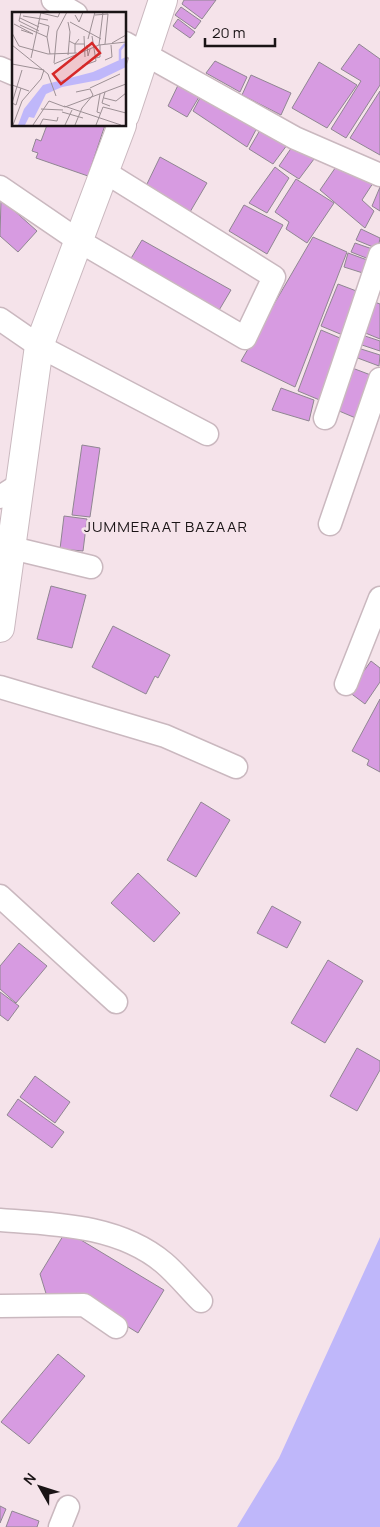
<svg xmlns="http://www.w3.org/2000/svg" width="380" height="1527" font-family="Manrope,sans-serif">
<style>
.water{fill:#bfb7fa}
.building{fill:#d79be1;stroke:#908692}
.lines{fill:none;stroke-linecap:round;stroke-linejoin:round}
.minor-casing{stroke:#cab8bf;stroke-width:25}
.major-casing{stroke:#cab8bf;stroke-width:30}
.minor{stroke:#fff;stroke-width:22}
.major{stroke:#fff;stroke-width:28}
.labels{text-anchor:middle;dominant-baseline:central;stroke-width:5;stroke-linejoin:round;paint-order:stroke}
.neighbourhood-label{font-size:15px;letter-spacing:1px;fill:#1a1416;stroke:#f5e3ea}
.inset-river{fill:none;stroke:#bfb7fa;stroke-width:2.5}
.inset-road{fill:none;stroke:#9d9095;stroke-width:1}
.view{fill:#d62828;fill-opacity:0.15;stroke:#d62828;stroke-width:2.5}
.inset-edge{fill:none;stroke:#1a1416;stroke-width:2.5}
</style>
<rect width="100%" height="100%" fill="#f5e3ea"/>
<!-- water -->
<path class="water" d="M380 1237V1527H237L279 1458Z"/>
<!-- building -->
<path class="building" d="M184 0H216L202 19 182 4Z
M181 7 201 21 195 29 175 15Z
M178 19 195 32 190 38 173 26Z
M359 44 380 59V85L346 138 331 129 361 81 341 69Z
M215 61 247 77 240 92 206 73Z
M319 62 357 85 327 128 292 108Z
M251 75 291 93 281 115 242 95Z
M181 79 202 92 187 117 168 106Z
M380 91V155L350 138Z
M201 96 259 124 247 147 193 111Z
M47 125H105L88 176 36 158 38 153 32 151 36 139 41 141Z
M263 125 290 141 273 164 249 149Z
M294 144 314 159 299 179 279 166Z
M160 157 207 183 190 212 146 186Z
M340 161 375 180 362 200 374 211 365 228 320 190Z
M275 167 289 178 267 213 249 203Z
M296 179 334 203 307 243 286 229 289 222 275 212Z
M380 187V211L372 206Z
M1 199 37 231 18 252 0 236Z
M244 205 283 225 267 254 229 231Z
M361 229 380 238 378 249 356 240Z
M313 237 347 252 295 387 241 361Z
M142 240 231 290 215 317 127 265Z
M355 243 378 251 374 261 351 252Z
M348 253 370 261 366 274 344 267Z
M338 284 359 292 345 336 321 326Z
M372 301 380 304V339L363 332Z
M321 330 347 341 322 401 298 391Z
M362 335 380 341V351L359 344Z
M358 348 380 355 379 366 355 357Z
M347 366 376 377 358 419 332 408Z
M281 388 314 400 309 421 272 410Z
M82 445 100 448 90 517 72 515Z
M64 516 87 519 83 551 60 549Z
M51 586 86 595 72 648 37 639Z
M113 626 170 655 158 678 155 676 146 694 92 667Z
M371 661 380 668V682L365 704 349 692Z
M380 699V772L367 765 369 760 352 751Z
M201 802 230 820 196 877 167 860Z
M138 873 180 913 154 942 111 903Z
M272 906 301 922 287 948 257 933Z
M19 943 47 966 16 1003 0 989V966Z
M328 960 363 981 325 1043 291 1023Z
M0 992 19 1006 8 1021 0 1015Z
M357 1048 380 1061V1070L357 1111 330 1096Z
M35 1076 70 1102 55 1123 20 1097Z
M18 1099 64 1132 52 1148 7 1115Z
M66 1231 164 1290 138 1333 80 1297 48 1300 40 1274Z
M58 1354 85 1376 29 1444 1 1422Z
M0 1506 6 1509 0 1523Z
M12 1511 39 1521 37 1527H6Z"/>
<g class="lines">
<!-- minor casing -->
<g class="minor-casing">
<path id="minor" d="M53 0 76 14
M125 43 295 138 380 175
M0 68 14 74
M0 187 79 241 245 338 274 277 105 172
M0 319 39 346 207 434
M325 418 380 255
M0 497 22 483
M330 524 380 379
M12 548 91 567
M346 684 380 598
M0 687 165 736 236 767
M0 896 116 1002
M0 1220C55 1224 119 1225 164 1263 177 1274 189 1289 201 1301
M0 1306 84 1305 116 1327
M60 1527 68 1507"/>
</g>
<!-- major casing -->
<g class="major-casing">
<path id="major" d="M125 115 163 0
M0 628 39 346 122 125"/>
</g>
<!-- minor -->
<use href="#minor" class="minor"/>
<!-- major -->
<use href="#major" class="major"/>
</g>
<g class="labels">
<!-- neighbourhood labels -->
<g class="neighbourhood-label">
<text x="166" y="526">JUMMERAAT BAZAAR</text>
</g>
</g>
<!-- overview -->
<g transform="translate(12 12)">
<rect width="114" height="114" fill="#f5e3ea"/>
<path d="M114 45V55L87 68 50 75 34 82 22 106 17 105 13 113H6L12 97 31 73 81 60Z" fill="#bfb7fa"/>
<path class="inset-river" d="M108 48V38L113 32"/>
<path class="inset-road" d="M9 0 7 9 27 19M25 0 46 5 48 0M63 3 67 10 71 0M83 3 96 2 93 32M11 4 36 8M8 6 27 15M58 10 89 27M27 11 37 14 35 25M2 12 21 22 9 18M8 13 35 25 38 42M0 21 7 34 36 42 65 41M72 24 73 45M67 27 63 32H72M76 27 83 0M57 29 63 32V41M100 31 114 23M0 33 36 62 44 84M75 33 76 44 78 37M87 33 91 0M56 43 58 20 56 10M19 46 29 0M84 46 88 45V33M93 48 100 45 99 33M42 51 45 19 55 0M0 52 32 58 29 67 10 89 1 113M42 52 87 33 114 30M70 54 84 49 80 24M0 73 17 79M78 76 108 62M93 80 90 91 98 94M88 82 85 100 88 101M92 86 104 89 114 81M0 91 10 58M0 91 4 93 9 76M52 94 109 113M29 97 51 98M50 100 71 106M21 113 37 89 53 95 114 72M28 113 31 107 45 109 46 105M53 113 60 98M63 113 70 96 81 83 78 77 64 80M84 113 91 95 114 101"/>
<path class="view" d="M80 31 88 41 49 72 41 62Z"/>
<rect width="114" height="114" class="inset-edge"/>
</g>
<!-- north arrow -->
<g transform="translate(40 1487) rotate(309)" stroke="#f5e3ea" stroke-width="4" paint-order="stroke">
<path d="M0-4L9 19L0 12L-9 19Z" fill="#1a1416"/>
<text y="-8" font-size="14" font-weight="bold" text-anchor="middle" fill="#1a1416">N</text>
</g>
<!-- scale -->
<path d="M205 38v8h70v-8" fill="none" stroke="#1a1416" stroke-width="2.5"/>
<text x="212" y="38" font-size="15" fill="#1a1416" stroke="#f5e3ea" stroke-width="4" paint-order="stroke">20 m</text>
</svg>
